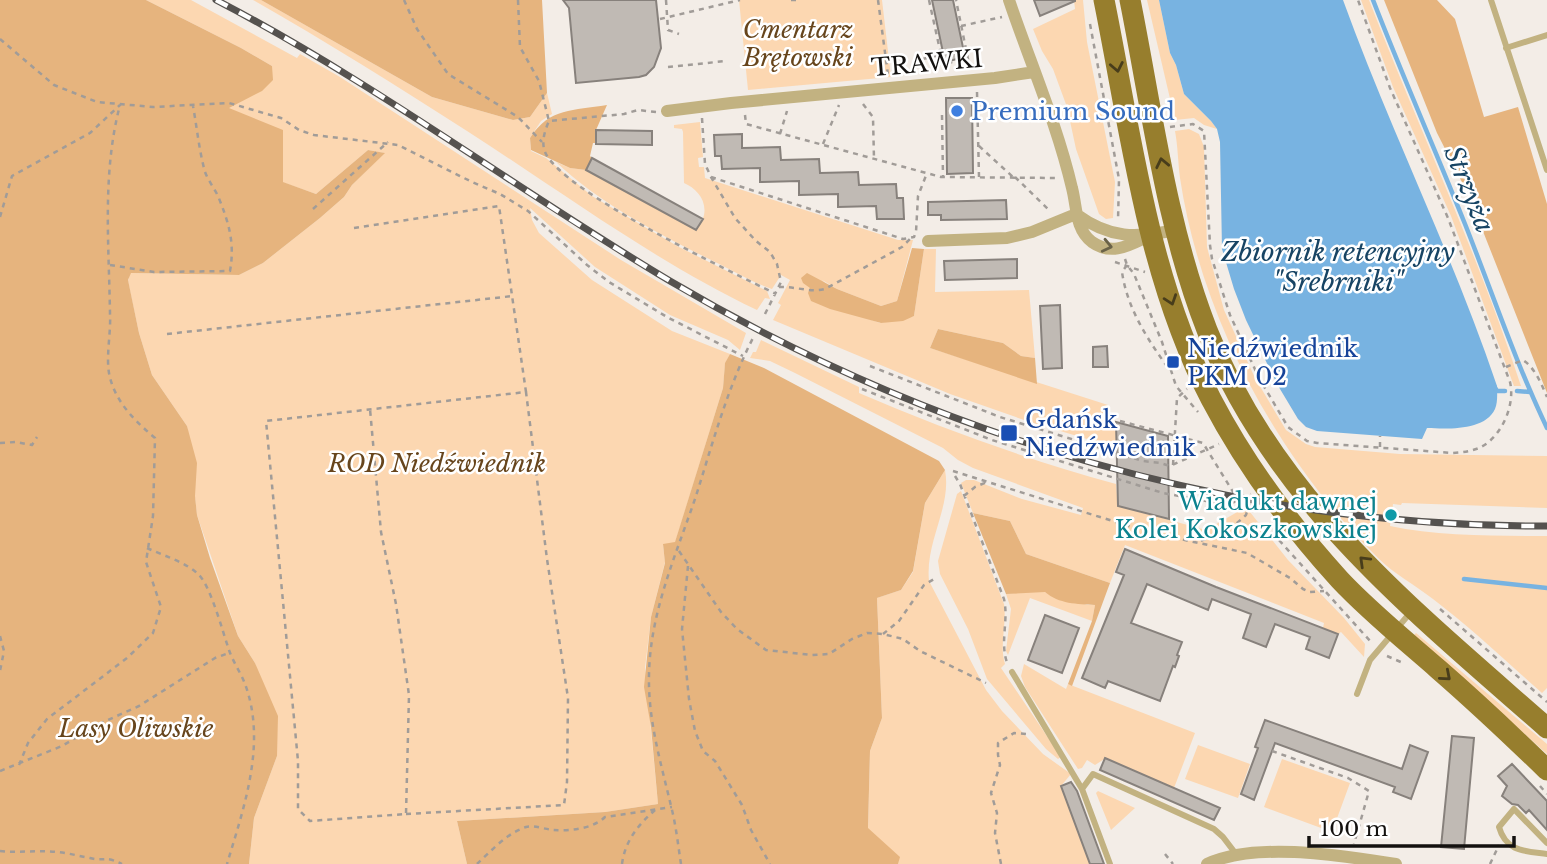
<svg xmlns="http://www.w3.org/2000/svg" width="1547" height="864" font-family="'Libre Baskerville',serif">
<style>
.green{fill:#fcd7b1}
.forest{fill:#e6b47e}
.water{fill:#78b3e1}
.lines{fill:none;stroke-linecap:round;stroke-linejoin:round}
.stream{stroke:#78b3e1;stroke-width:4.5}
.building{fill:#c0bab4;stroke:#87817c;stroke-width:2}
.path{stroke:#a19c98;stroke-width:2.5;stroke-dasharray:5 5;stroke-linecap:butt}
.service{stroke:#c2b281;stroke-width:6}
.minor{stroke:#c2b281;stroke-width:12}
.primary{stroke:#977e2d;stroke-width:21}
.rail-casing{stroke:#55524f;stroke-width:7}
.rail{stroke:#fff;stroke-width:4.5;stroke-dasharray:13;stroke-linecap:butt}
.oneway{stroke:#483d1b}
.oneway2{stroke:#6a6248}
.shop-dot{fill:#3f7fe0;stroke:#fff;stroke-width:2.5}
.transit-dot{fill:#1a4fb4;stroke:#fff;stroke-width:2.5}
.culture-dot{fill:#0f9aa8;stroke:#fff;stroke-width:2.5}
.labels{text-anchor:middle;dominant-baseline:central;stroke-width:5;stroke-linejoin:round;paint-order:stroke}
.park-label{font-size:24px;font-style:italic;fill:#67451c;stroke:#fff}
.street-label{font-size:24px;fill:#13110f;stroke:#fff}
.shop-label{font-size:24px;fill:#366cbe;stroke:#fff;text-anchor:start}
.transit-label{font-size:24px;fill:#164399;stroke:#fff;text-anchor:start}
.culture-label{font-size:24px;fill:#0d838f;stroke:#fff;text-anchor:end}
.water-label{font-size:26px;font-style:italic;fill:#174464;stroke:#fff}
</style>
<rect width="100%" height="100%" fill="#f3ede7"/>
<!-- green -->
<path class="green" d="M146 0H191L297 58 300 54 340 77 621 260 746 333 740 350 728 340 670 315 595 267 530 208 532 220 539 233 592 280 672 331 730 354 725 364 723 388 675 543 663 545 665 562 651 617 645 668 658 804 605 812 457 821 467 864H249L254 818 277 756 255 663 238 636 197 515 187 426 152 375 139 333 128 281 130 273 239 275 263 263 320 218 344 197 352 185 384 153 368 150 316 194 282 182 228 108 272 66 241 48Z
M253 0H261L432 97 513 120 530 117 547 93 552 114 541 121 530 138 531 151 546 158 592 196 679 247 767 291 770 299 765 298 757 310C654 261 562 192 467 131 397 86 325 41 253 0Z
M739 0H882L891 77 748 90Z
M1074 0H1083L1087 42 1115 182 1113 218 1106 219 1099 214 1076 149 1067 107 1053 69 1042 51 1033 29 1075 9Z
M1147 0H1159L1170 53 1176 65 1184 94 1211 121 1217 129 1204 125 1194 118 1175 120Z
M1361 0H1369C1419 129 1478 254 1521 386H1514L1451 216 1393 87Z
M700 122 703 157 698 158 699 167H704L705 178 898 240H913L897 301 881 306 837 289 822 280 857 315 880 323 914 316 924 249H936L935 292 1029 290 1035 358 1021 356 1003 343 938 329 930 348 1108 405 1106 423 1112 425 1117 431V448L1027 421 950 394 773 320 781 305 778 303 790 280 781 275 772 289C751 282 732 270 713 261 659 234 600 204 556 162L570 168 586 170 696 230C698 226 703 220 704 215 707 200 696 188 684 183L683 132 682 129 674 128V125Z
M1189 129 1199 134 1204 147 1207 247 1224 310 1255 378 1286 430 1306 444 1315 447 1400 454 1547 456V508L1402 503 1401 505 1393 504 1390 526C1437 536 1495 536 1547 536V688L1542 693C1506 661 1471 628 1433 599 1415 585 1394 574 1378 558 1278 460 1201 318 1180 178 1178 163 1178 147 1175 131Z
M761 340 859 387V393C943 429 1028 460 1116 484L1118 506 1206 530 1246 507 1288 560 1344 618 1365 644 1364 657 1341 632 1338 634 1323 628 1324 623 1125 545 1110 583 1026 554 1010 521 973 513 961 483 966 480H974L1022 499 1081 515 1083 508 973 468 958 460 943 448 795 373 770 361 750 358 753 352H756Z
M945 470C952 507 925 541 929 581L986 690 1002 711 1043 754 1071 774 1061 786 1090 864H898L899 857 868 829 870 751 882 718 877 598 901 590 913 572 925 503Z
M961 491 1004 604C1007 624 999 645 1005 664L1001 668 1061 757 1058 759 1046 749 987 679 968 629 940 574 938 561 957 494Z
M1024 592H1045L1087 605H1095L1092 621 1030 598 1008 655 1006 651 1011 609 1006 594Z
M1416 633 1547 744V754L1414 635Z
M1024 664 1066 689 1068 684 1195 733 1174 788 1106 758 1095 765 1087 760 1082 768 1078 769 1025 687 1021 676Z
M1198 745 1250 764 1238 798 1185 779Z
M1282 759 1350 783 1332 832 1264 807Z
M1098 791 1135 808 1111 830 1096 793Z"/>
<!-- forest -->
<path class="forest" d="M0 0H146L241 48 272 66 273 80 262 91 229 108 283 130V182L316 194 368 150 385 153 352 185 344 197 320 218 263 263 239 275 131 273 128 280 139 333 152 375 187 426 197 463 195 496 197 515 210 558 238 636 255 663 278 716 277 756 254 818 249 864H0Z
M261 0H542L547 93 530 117 513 120 432 97Z
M1384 0H1437L1455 19 1484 117 1518 107 1547 204V393L1469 196 1437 133Z
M607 105 596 130V143H593L590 156 592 158 586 170 570 168 531 150 530 138C550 107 573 111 607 105Z
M912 248 924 249 914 316 903 321 881 323 830 309 811 301 808 293 810 288 803 283 801 278 807 273 837 289 881 306 897 301Z
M938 329 1003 343 1021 356 1035 358 1037 384 930 348Z
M730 354 764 368 939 461 945 470 925 503 913 571 901 590 877 598 882 718 870 751 868 828 900 857 898 864H467L457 821 605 812 658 804 651 727 644 687 651 617 665 563 663 544 675 542 723 388 725 363Z
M973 513 1010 521 1026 554 1110 583 1072 686 1068 684 1092 621 1095 605C1077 604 1059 604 1045 592L1006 594Z"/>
<!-- water -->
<path class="water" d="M1159 0H1343C1390 130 1453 255 1497 386 1497 393 1498 402 1495 409 1485 431 1447 429 1427 428L1422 439 1317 431 1306 427 1298 419 1277 384 1246 320 1234 289 1222 249 1220 142 1217 129 1211 121 1184 94 1176 65 1170 53Z"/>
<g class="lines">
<!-- stream -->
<path class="stream" d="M1373 0C1402 75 1435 149 1465 224 1492 292 1515 361 1547 428
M1494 386 1497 391H1505
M1517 391 1530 392
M1464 579 1547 588"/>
</g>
<!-- building -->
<path class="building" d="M563 0H656L661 48 654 67 646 75 639 77 576 83 569 8Z
M932 0H953L965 57 945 62Z
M1034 0H1075V1L1040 16Z
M946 98H972L973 173 947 174Z
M596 130 652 131V145L596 144Z
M742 134V148L780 147 781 160 819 159 820 173 858 172 859 185 896 184 897 198H903L904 219H877L876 206 838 207V194L799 195V181L760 182V168L722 169 721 156H715L714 135Z
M592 158 703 219 696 230 586 170Z
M1006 200 1007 219 941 220V215H928V202Z
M1017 259V278L945 280 944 261Z
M1060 305 1062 368 1043 369 1040 306Z
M1107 346 1108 367H1093V347Z
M1116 422 1168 436 1169 519 1118 506Z
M1125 549 1216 587 1338 634 1329 658 1306 649 1310 637 1275 624 1266 647 1243 638 1251 614 1212 599 1208 610 1147 584 1131 623 1182 642 1177 655 1179 656 1175 667 1173 666 1160 701 1108 681 1105 688 1082 678 1124 575 1116 572Z
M1045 615 1079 628 1062 673 1028 660Z
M1265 720 1402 769 1410 745 1428 752 1411 799 1393 792 1395 787 1275 743 1254 800 1241 794 1258 748 1255 747Z
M1452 736 1474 738 1464 849 1441 847Z
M1105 758 1220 808 1214 820 1100 770Z
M1512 764 1547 801V830L1529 810 1526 813 1518 805 1512 804 1502 796 1507 786 1498 776Z
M1071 782 1077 791 1104 864H1090L1061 786Z"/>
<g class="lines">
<!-- path -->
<path class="path" d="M404 0 417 29 448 74 518 117 542 142
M518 0 520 47 539 81 549 121
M666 0 668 30 679 34
M791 0H801
M878 0 888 75
M929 0 943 64 968 59 956 0
M660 19 740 0
M1090 24 1119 179 1118 221
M961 26 1002 17
M0 39 54 85 97 102 153 107 229 103 281 118 299 130 314 135 398 145 472 182 500 194 528 211 587 265 609 282 667 317 743 356
M914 58 918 60 941 55
M668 67 726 61
M977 92 979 177
M863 104 873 117 874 159
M656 112 638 110 624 114 549 121C545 130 541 142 545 152 562 192 732 272 776 294
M745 115 746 124 941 177 1055 178
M942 115 943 177
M702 118 705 164 711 177 735 218 756 241 770 252 777 264 781 282 764 316
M1170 127 1193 124 1204 131 1210 245 1212 259 1230 315 1259 378 1288 427 1307 441 1317 443 1453 453C1465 452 1476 451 1486 444 1504 431 1515 403 1510 382L1448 218 1390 88 1358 0
M780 134 787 111
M823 144 839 105
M979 146 1013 177
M711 177 903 239 914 237 916 232 918 196 927 173
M1015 177 1050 211
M313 209 388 142
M0 217 12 176 90 133 120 105
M354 228 499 206 526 392 266 421 298 761V809L310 821 406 814 409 695 396 604 381 532 370 409
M1125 259 1127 265 1134 274 1162 342 1176 386 1198 412
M1115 262 1145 272
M110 265 154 272 230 271C235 243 229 223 218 196 214 188 208 180 205 172 199 150 197 128 193 106
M1127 265 1122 272C1127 307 1146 337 1166 365
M779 287C794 286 811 293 825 289L902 247 911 238
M167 334 513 296
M870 366 1000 417 1143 461 1160 463 1170 466 1219 444
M1506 367 1523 360C1535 368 1541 383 1547 397
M862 389 992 440 1163 493 1228 505 1251 494
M1120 421 1203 443 1238 500
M0 443 16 442 32 445 37 437
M1380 447V436
M1173 465 1177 398 1187 389
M953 471 1151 533 1247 553 1290 578 1303 589 1310 592 1324 591
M955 476 960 484 1004 599C1009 621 999 644 1008 665
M964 496 975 487 987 482
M1269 523 1278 539 1371 642
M1201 541 1236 524 1246 515 1251 498
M147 548C164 556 186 562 199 575 211 587 223 633 229 650 233 662 241 673 245 684 267 743 244 807 227 864
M679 551 721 612 737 629 766 650 812 655 829 654 852 639 867 633 883 634 903 639 920 651 986 683
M688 566 682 629 689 699 695 731 703 751 715 761 742 805 751 830 770 864
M1440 609 1547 702
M883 634 899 621 924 585 936 578
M0 636 4 651 0 671
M1387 656 1403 663
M1272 751 1348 778 1369 791 1354 844
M19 765 28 743 47 719 127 658 153 633 161 607 146 562 153 516 155 438C135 421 114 401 109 373 106 355 111 333 110 314 109 244 102 173 120 105
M0 771 62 746 99 724 139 706 215 658 229 653
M1540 786 1547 794
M406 814 564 805 567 782 568 698 547 559 526 392
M0 851C19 853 38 850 57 852 68 853 79 856 90 858 104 862 104 855 122 864
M1165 854 1173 864
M477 864C491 851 507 833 526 827 534 825 544 829 553 830 569 831 593 829 605 817L672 807
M622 864C625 841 638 825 655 810
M681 864C678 845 676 825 671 806 661 763 648 721 649 675 650 612 676 555 696 496 713 442 728 386 754 336
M1001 864 995 833 997 813 991 793 1000 765 998 755V743L1014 733 1027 734
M1490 864 1499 845"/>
<!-- service -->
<path class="service" d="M1491 0 1547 170
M1506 48 1547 35
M1012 672 1082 789
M1357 694 1370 660 1410 613
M1547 843 1514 809 1499 827C1506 852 1525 851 1547 854
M1110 864 1082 789 1093 774 1214 829 1223 837 1236 854"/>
<!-- minor -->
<path class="minor" d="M1009 0C1030 62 1057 124 1072 188 1077 207 1075 229 1092 242 1113 257 1131 244 1151 235
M667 111 731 103 995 78 1034 72
M1076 214C1110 239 1136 238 1176 230
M928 241 1007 238 1032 232 1076 214
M1207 864C1256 841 1343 856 1396 864"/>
<!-- primary -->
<path class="primary" d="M1104 0C1131 133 1147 276 1211 399 1245 464 1290 525 1340 580 1370 612 1405 640 1438 669 1476 702 1511 735 1547 770
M1130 0C1152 110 1166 225 1207 330 1273 499 1414 611 1547 728"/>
<!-- rail casing -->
<g class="rail-casing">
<path id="rail" d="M216 0C374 82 517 190 670 281 936 438 1237 527 1547 526"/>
</g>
<!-- rail -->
<use href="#rail" class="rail"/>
</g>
<!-- one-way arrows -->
<defs><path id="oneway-chevron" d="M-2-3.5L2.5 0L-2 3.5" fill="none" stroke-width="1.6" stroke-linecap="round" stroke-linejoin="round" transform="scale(1.75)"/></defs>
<g class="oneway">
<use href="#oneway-chevron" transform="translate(1117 67) rotate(79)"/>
<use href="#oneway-chevron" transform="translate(1162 163) rotate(-102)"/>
<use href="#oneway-chevron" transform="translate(1171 300) rotate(71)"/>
<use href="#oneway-chevron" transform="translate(1364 561) rotate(-136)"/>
<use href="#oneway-chevron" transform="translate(1446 676) rotate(41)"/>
</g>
<use class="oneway2" href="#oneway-chevron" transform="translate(1107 246) rotate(13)"/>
<!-- markers -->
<circle class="shop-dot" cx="957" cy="111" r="7"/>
<g class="transit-dot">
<rect x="1166" y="355" width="14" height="14" rx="3.5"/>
<rect x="1000" y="424" width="18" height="18" rx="3.5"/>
</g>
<circle class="culture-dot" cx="1391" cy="515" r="7"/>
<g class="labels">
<!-- park labels -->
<g class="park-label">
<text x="798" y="29">Cmentarz<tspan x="798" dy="28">Brętowski</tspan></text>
<text x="437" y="463">ROD Niedźwiednik</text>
<text x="136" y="728">Lasy Oliwskie</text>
</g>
<!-- street labels -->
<g class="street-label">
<text transform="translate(927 63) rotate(-5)">TRAWKI</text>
</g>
<!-- shop labels -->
<g class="shop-label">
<text x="971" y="111">Premium Sound</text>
</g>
<!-- transit labels -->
<g class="transit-label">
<text x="1187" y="348">Niedźwiednik<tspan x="1187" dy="28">PKM 02</tspan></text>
<text x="1025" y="419">Gdańsk<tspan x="1025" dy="28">Niedźwiednik</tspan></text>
</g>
<!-- culture labels -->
<g class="culture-label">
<text x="1377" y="501">Wiadukt dawnej<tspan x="1377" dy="28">Kolei Kokoszkowskiej</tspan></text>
</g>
<!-- water labels -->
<g class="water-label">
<text transform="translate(1469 189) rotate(68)">Strzyża</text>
<text x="1338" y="252">Zbiornik retencyjny<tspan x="1338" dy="30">"Srebrniki"</tspan></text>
</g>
</g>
<!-- scale -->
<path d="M1309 836v10h205v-10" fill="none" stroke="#13110f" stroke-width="3.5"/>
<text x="1320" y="836" font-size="21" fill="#13110f" stroke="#ffffff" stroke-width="5" paint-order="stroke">100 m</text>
</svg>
